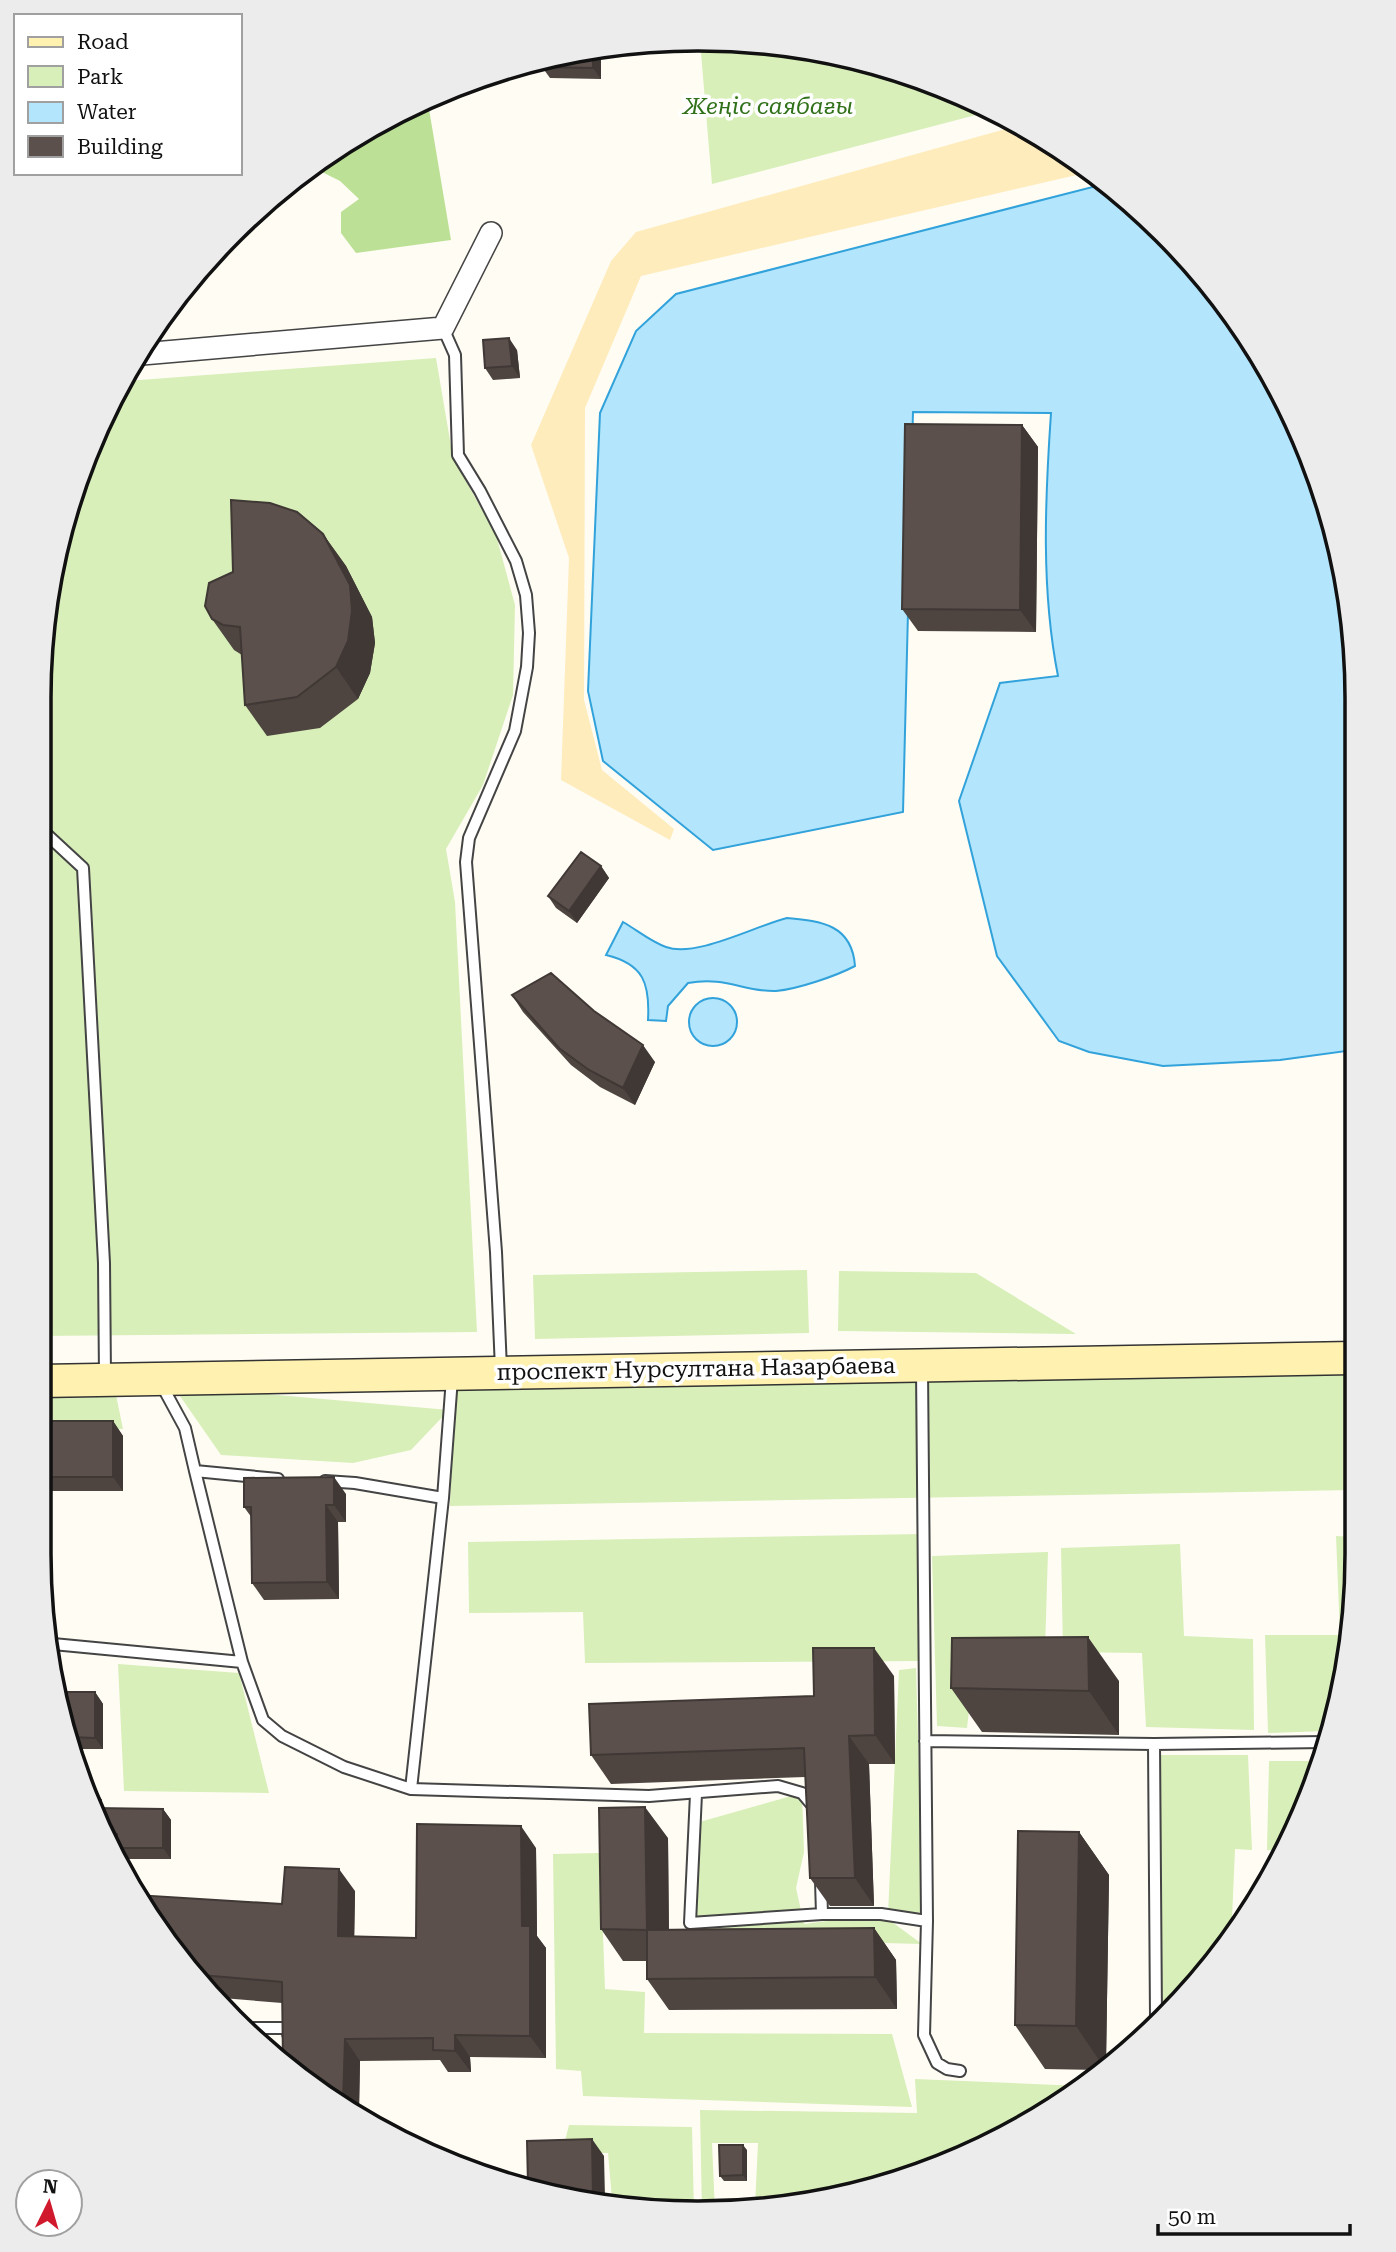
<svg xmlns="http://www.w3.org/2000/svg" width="1396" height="2252" font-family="'Roboto Serif',serif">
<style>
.green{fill:#d8efb9}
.forest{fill:#bce196}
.sand{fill:#ffecbc}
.water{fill:#b3e5fc;stroke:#32a2db;stroke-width:2}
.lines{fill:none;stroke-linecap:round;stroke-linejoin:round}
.service-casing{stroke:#444;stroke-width:14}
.minor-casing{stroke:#444;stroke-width:24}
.secondary-casing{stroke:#333;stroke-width:35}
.service{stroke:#fff;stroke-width:10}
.minor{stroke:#fff;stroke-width:21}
.secondary{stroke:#fff1af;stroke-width:32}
.wall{fill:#4e4541}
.shaded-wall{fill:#403835}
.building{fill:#5b504c;stroke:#403835;stroke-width:2}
.labels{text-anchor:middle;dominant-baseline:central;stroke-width:7;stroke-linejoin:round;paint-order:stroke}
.park-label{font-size:23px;font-style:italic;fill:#307119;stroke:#fff}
.street-label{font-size:23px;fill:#111;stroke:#fff}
.rim{fill:none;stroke:#111;stroke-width:3.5}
</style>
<rect width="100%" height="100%" fill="#fffcf4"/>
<!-- green -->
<path class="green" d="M742 40 869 61 995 110 712 184 700 41Z
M436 358 453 458 496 535 515 605 513 695 483 785 446 849 455 902 477 1332 40 1336 44 612 89 445 126 381Z
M807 1270 809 1333 535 1339 533 1275Z
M839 1271 976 1273 1076 1334 838 1331Z
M1353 1358V1490L450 1506 453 1374Z
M173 1386 449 1410 411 1450 353 1463 221 1455Z
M115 1390 123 1429 39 1430V1392Z
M922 1534 924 1661 585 1663 583 1612 469 1613 468 1542Z
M1336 1536 1352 1537V1640L1327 1731 1268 1733 1265 1635H1340Z
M1180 1544 1184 1636 1253 1639 1254 1730 1146 1727 1142 1653 1063 1652 1061 1548Z
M1048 1552 1045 1649 976 1650 967 1728 937 1726 932 1556Z
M118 1664 239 1673 269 1793 124 1791Z
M916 1668 923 1912 888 1915 899 1670Z
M1159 1755H1248L1252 1850 1235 1849 1232 1919 1241 1921 1221 1956 1159 2014Z
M1269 1761H1319L1307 1806 1281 1851 1267 1850Z
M802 1793 804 1852 796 1888 804 1924 881 1914 922 1944 693 1938 689 1860 696 1823Z
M600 1853 605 1989 645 1992 644 2033 892 2034 912 2107 583 2096 581 2071 556 2069 553 1854Z
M915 2079 1081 2086 1064 2103 869 2191 755 2206 758 2143H712L715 2211 702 2213 700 2110 917 2113Z
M569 2125 692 2127 694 2213 612 2199 608 2153H562Z"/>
<!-- forest -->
<path class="forest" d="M428 103 451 240 356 253 341 233V212L359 199 340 181 320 171C328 143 399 108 428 103Z"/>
<!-- sand -->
<path class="sand" d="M1020 125 1094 171 641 276 585 408 584 700 602 770 674 829 670 840 561 780 569 558 531 445 611 261 636 232Z"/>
<!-- water -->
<path class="water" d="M1108 183 1221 296 1289 406 1335 527 1356 654 1354 1050 1280 1060 1163 1066 1089 1052 1059 1041 997 956 959 801 1000 683 1058 676C1041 590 1045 500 1051 413L913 412 903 812 713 850 603 761 588 691 600 413 636 331 676 294Z
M787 918C822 921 852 925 855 966 836 976 798 989 776 991 744 992 726 976 688 983L668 1006 666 1021 648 1020C650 984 644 964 606 955L623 922C637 930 651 942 666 947 696 958 755 926 787 918Z
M689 1022a24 24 0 1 1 48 0a24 24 0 1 1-48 0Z"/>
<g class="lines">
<!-- service casing -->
<g class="service-casing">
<path id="service" d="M443 328 455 355 458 455 480 491 516 561 526 595 529 633 527 667 515 731 469 838 466 862 496 1252 501 1369
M43 831 83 868 104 1263 105 1377
M922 1369 927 1921 924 2035 937 2063 947 2069 960 2071
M160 1382 185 1428 195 1471 278 1479
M195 1471 242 1662 263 1720 282 1736 344 1767 411 1789 649 1796 778 1786 802 1793 813 1806
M325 1481 355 1483 443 1498 452 1378
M53 1644 242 1662
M925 1741 1154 1744 1325 1742
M1154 1744 1156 2017
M411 1789 443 1498
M696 1794 690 1923 822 1914
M821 1881 822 1914H881L927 1921
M250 2028H288V2034"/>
</g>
<!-- minor casing -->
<g class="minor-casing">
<path id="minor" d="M142 354 443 328 491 233"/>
</g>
<!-- secondary casing -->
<g class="secondary-casing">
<path id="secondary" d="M40 1381 1353 1358"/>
</g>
<!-- service -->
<use href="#service" class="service"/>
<!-- minor -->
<use href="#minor" class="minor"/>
<!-- secondary -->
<use href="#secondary" class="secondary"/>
</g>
<!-- wall -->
<path class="wall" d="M601 47V79L550 78 542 67V60Z
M517 350 520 378 493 380 485 368Z
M1022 425 1038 447 1036 632 918 631 902 609Z
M323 534 346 566 372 617 375 643 370 673 358 699 320 728 267 736 245 705 242 655 234 650 212 619Z
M601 866 609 878 577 923 556 908 548 896Z
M512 995 655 1062 635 1105 600 1087 571 1065 523 1012Z
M39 1421H113L123 1436V1491H39Z
M346 1494V1522H338L339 1599 264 1600 252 1583V1518L244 1507Z
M894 1676 895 1764H869L874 1906H830L810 1878 805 1777 611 1784 591 1755Z
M1119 1681V1735L982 1732 951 1688Z
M61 1692H95L103 1704V1749H71Z
M85 1788 102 1800V1808L163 1809 171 1820V1859H125L117 1848V1846H113Z
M1079 1832 1109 1875 1106 2063 1099 2070 1045 2069 1015 2025Z
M668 1838 669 1929 874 1928 896 1960 897 2009 669 2010 647 1979V1961H623L601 1929Z
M536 1848 537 1936 546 1948V2058L470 2057 471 2072H448L440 2060 360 2061 359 2110 296 2077 282 2003 222 1998 150 1921 282 1904 355 1891 354 1936 416 1938Z
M747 2150V2181H724L720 2176Z"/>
<!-- shaded-wall -->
<path class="shaded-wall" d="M601 47V79L593 68V49Z
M509 338 517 350 520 378 512 366Z
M1022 425 1038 447 1036 632 1020 610Z
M323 534 346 566 372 617 375 643 370 673 358 699 336 667Z
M601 866 609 878 577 923 569 911Z
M643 1045 655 1062 635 1105 623 1088Z
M113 1421 123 1436V1491L113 1477Z
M334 1477 346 1494V1522L334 1505Z
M326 1505 338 1522 339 1599 327 1582Z
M1088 1637 1119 1681V1735L1089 1691Z
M874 1648 894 1676 895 1764 875 1735Z
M95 1692 103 1704V1749L95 1738Z
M849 1736 869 1764 874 1906 855 1878Z
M94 1788 102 1800 101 1820 93 1806Z
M645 1807 668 1838 669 1961 647 1930Z
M163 1809 171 1820V1859L163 1848Z
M521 1826 536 1848 537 1936 546 1948V2058L530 2036 522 1926Z
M1079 1832 1109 1875 1106 2063 1103 2066 1076 2026Z
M339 1869 355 1891 354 1958 338 1936Z
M874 1928 896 1960 897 2009 875 1977Z
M455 2035 470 2057 471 2072 455 2051Z
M345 2039 360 2061 359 2110 343 2102Z
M592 2139 604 2156 605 2198 593 2196Z
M743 2145 747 2150V2181L743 2175Z"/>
<!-- building -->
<path class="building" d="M593 49V68L542 67V60Z
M509 338 512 366 485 368 483 340Z
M905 424 1022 425 1020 610 902 609Z
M231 500 270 503 297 512 323 534 350 585 352 611 348 641 336 667 297 697 245 705 240 627 223 625 212 619 205 606 209 583 233 572Z
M581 852 601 866 569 911 548 896Z
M551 973 594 1011 643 1045 623 1088 589 1070 559 1048 512 995Z
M39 1421H113V1477H39Z
M334 1477V1505H326L327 1582 252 1583 251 1507H244V1478Z
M1088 1637 1089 1691 951 1688 952 1638Z
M813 1648H874L875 1735 849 1736 855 1878H810L804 1748 591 1755 589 1704 814 1696Z
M61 1692H95V1738L69 1737Z
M85 1788H94L93 1806Z
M645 1807 647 1930 601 1929 599 1808Z
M94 1808 163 1809V1848H117V1834H107Z
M417 1824 521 1826 522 1926H530V2036L455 2035V2051L433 2050V2038L345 2039 343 2102 296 2077 283 2063 282 1982 201 1975 150 1921 137 1895 282 1904 285 1867 339 1869 338 1936 416 1938Z
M1018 1831 1079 1832 1076 2026 1015 2025Z
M874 1928 875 1977 647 1979V1930Z
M592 2139 593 2196 528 2185 527 2141Z
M719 2145H743V2175L720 2176Z"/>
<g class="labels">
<!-- park labels -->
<g class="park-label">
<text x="768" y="106">Жеңіс саябағы</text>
</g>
<!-- street labels -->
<g class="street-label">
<text transform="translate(696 1369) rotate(-1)">проспект Нурсултана Назарбаева</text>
</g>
</g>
<!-- crop -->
<path d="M0 0H1396V2252H0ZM698 51H698A647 647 0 0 1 1345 698V1554A647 647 0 0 1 698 2201H698A647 647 0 0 1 51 1554V698A647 647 0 0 1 698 51Z" fill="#ececec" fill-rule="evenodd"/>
<path class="rim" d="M698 51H698A647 647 0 0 1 1345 698V1554A647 647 0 0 1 698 2201H698A647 647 0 0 1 51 1554V698A647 647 0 0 1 698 51Z"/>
<!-- legend -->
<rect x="14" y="14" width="228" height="161" fill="#ffffff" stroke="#a0a0a0" stroke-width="2"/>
<rect x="28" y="37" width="35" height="10" fill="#fff1af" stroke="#a0a0a0" stroke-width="2"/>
<text x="77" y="49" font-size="21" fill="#111111">Road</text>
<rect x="28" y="66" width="35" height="21" fill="#d8efb9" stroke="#a0a0a0" stroke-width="2"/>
<text x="77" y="84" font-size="21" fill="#111111">Park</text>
<rect x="28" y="102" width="35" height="21" fill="#b3e5fc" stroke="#a0a0a0" stroke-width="2"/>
<text x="77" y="119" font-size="21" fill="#111111">Water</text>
<rect x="28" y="136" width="35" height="21" fill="#5b504c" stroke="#a0a0a0" stroke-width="2"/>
<text x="77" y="154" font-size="21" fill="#111111">Building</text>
<!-- north arrow -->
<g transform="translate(49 2203) rotate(5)"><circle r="33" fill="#ffffff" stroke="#a0a0a0" stroke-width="2"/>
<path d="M0-5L12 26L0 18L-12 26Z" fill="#d0192d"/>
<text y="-10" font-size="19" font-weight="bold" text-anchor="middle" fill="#111111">N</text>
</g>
<!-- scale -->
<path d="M1158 2224v10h192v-10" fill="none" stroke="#111111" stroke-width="3.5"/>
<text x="1168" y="2224" font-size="21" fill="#111111" stroke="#ffffff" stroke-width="5" paint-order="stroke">50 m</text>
</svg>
